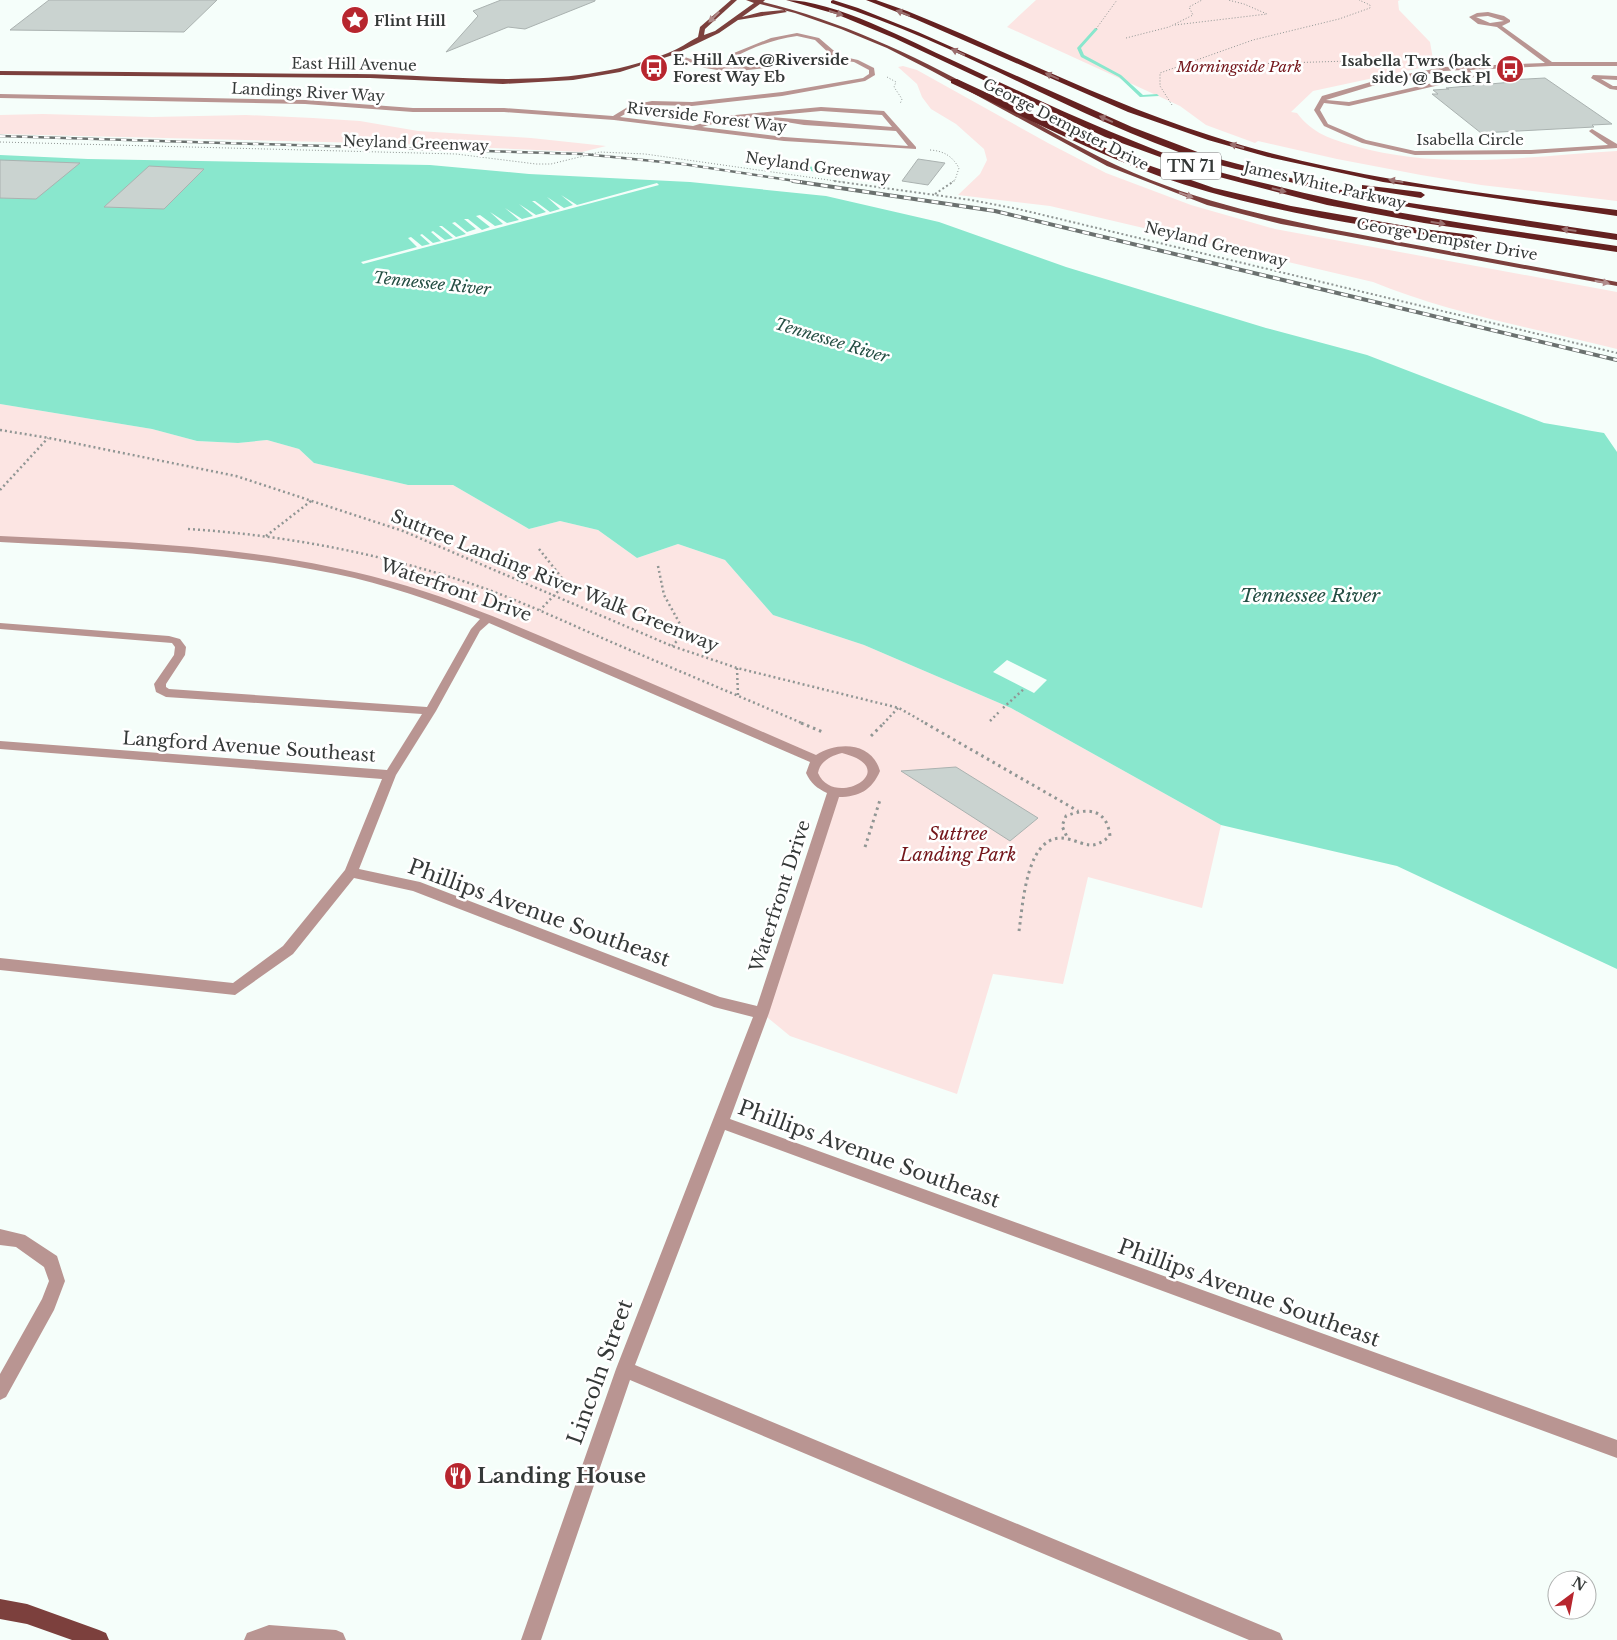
<svg xmlns="http://www.w3.org/2000/svg" width="1617" height="1640" font-family="'Libre Baskerville',serif">
<style>
.green{fill:#fce5e3}
.water{fill:#89e7cd}
.pier{fill:#f5fefa}
.lines{fill:none;stroke-linecap:round;stroke-linejoin:round}
.stream{fill:#89e7cd;fill-rule:evenodd}
.building{fill:#cad3d0;stroke:#aab2b0}
.path-far3{stroke:#909694;stroke-width:1;stroke-dasharray:1 2;stroke-linecap:butt}
.path-far2{stroke:#909694;stroke-width:2;stroke-dasharray:2 2.5;stroke-linecap:butt}
.path-far1{stroke:#909694;stroke-width:2.5;stroke-dasharray:2 3;stroke-linecap:butt}
.path{stroke:#909694;stroke-width:3;stroke-dasharray:2.5 4;stroke-linecap:butt}
.minor{fill:#b99592;fill-rule:evenodd}
.major{fill:#7c403d;fill-rule:evenodd}
.highway{fill:#642120;fill-rule:evenodd}
.rail-far1-casing{stroke:#6b716f;stroke-width:2.5}
.rail-casing{stroke:#6b716f;stroke-width:4}
.rail-far1{stroke:#fff;stroke-width:2;stroke-dasharray:5.5;stroke-linecap:butt}
.rail{stroke:#fff;stroke-width:2.5;stroke-dasharray:7;stroke-linecap:butt}
.oneway{fill:#9a6f6e}
.oneway2{fill:#b08c8b}
.labels{text-anchor:middle;dominant-baseline:central;stroke-width:5;stroke-linejoin:round;paint-order:stroke}
.far-poi-label{font-size:15px;font-weight:bold;fill:#353938;stroke:#fff;text-anchor:start}
.far-street-label{font-size:15px;fill:#353938;stroke:#fff}
.far-park-label{font-size:15px;font-style:italic;fill:#73151a;stroke:#fff}
.shield{fill:#fff;stroke:#727474;stroke-width:1}
.shield-label{font-size:16px;font-weight:bold;fill:#353938}
.far-water-label{font-size:16px;font-style:italic;fill:#244e43;stroke:#fff}
.street-label{font-size:18px;fill:#353938;stroke:#fff}
.park-label{font-size:18px;font-style:italic;fill:#73151a;stroke:#fff}
.water-label{font-size:19px;font-style:italic;fill:#244e43;stroke:#fff}
.near-street-label{font-size:21px;fill:#353938;stroke:#fff}
.near-poi-label{font-size:21px;font-weight:bold;fill:#353938;stroke:#fff;text-anchor:start}
</style>
<rect width="100%" height="100%" fill="#f5fefa"/>
<!-- green -->
<path class="green" d="M1036 0H1400L1398 1 1399 10 1430 42 1434 65 1313 91 1291 112 1297 113C1313 134 1331 139 1355 146 1442 171 1529 156 1617 151V201L1481 185 1421 175 1337 159 1258 141 1255 143 1206 125 1180 106 1007 27Z
M903 66 917 70 1048 143 1106 173 1191 205 1275 229 1617 292V349C1538 329 1448 313 1373 282L1050 206 958 195 980 174 987 160 984 149 956 124 931 109 922 97 917 84 898 67Z
M43 114 152 117 246 115 313 118 360 121 418 131 531 138 606 146 582 152 405 144 0 134V115Z
M0 404 152 429 197 441 238 443 267 440 299 449 314 463 408 485H453L529 529 560 521 598 530 637 558 678 544 725 560 773 615 864 645 1011 708 1221 825 1202 908 1088 877 1063 984 993 974 957 1094 790 1036 762 1013 834 792 817 782 816 761 518 630 381 582 252 556 0 539Z"/>
<!-- water -->
<path class="water" d="M0 155 88 159 430 165 529 174 690 182 826 196 939 222 1066 267 1266 328 1367 355 1544 423 1604 433 1617 452V969L1397 866 1221 825 1011 708 864 645 773 615 725 560 678 544 637 558 598 530 560 521 529 529 453 485H408L314 463 299 449 267 440 238 443 197 441 152 429 0 404Z
M803 166 855 170V172L849 177 835 173H823L799 169Z"/>
<!-- pier -->
<path class="pier" d="M657 183 659 185 363 264 361 262 417 247 408 238 411 237 422 246 430 244 420 235 422 234 433 243 441 241 431 232 433 231 445 240 453 238 439 226H442L456 237 466 234 452 223 455 222 467 232 476 229 464 219H468L482 230 490 227 476 216 480 215 495 226 503 224 490 212 507 223 519 220 505 208 522 219 533 216 519 204 536 215 546 212 532 201H535L550 212 560 209 547 197 564 208 573 205 561 195 577 205Z
M1007 660 1047 680 1034 693 993 672Z"/>
<g class="lines">
<!-- stream -->
<path class="stream" d="M1095 28 1098 29 1081 48 1084 55 1121 75 1143 95 1157 94 1159 96 1140 97 1119 77 1081 57 1077 48Z"/>
</g>
<!-- building -->
<path class="building" d="M49 0H217L184 32 10 30Z
M501 0H595V1L525 29 508 27 446 52 478 16 473 11Z
M1545 78 1612 124 1592 125 1594 127 1481 133 1432 94H1438L1433 90 1449 89 1446 88 1512 82 1508 80Z
M918 159 945 163 928 185 902 181Z
M0 160 80 163 36 199 0 198Z
M149 166 204 169 164 209 104 207Z
M956 767 1038 818 1010 841 901 771Z"/>
<g class="lines">
<!-- path-far3 -->
<path class="path-far3" d="M1175 25 1267 14 1244 4 1228 0
M1096 29 1117 0
M1126 38 1169 27 1193 15 1189 7 1202 0
M1181 66 1384 60
M887 77 896 82 894 87 902 99 900 104
M1172 105 1160 86V73L1253 40 1339 19 1370 8V5L1359 0
M0 142 456 154 536 164H551L600 152 645 154 843 182
M930 150C944 151 952 156 959 168L955 180 952 182"/>
<!-- path-far2 -->
<path class="path-far2" d="M834 181 971 200 1018 209 1617 353
M935 194 954 181"/>
<!-- path-far1 -->
<path class="path-far1" d="M0 430 49 438 236 476 403 531 672 646 737 668 899 708 927 724
M0 490 48 438
M188 529C284 535 378 553 469 583 517 599 563 621 609 641 674 669 739 696 804 724
M266 536 311 501
M539 549 566 583 540 610
M658 566 664 595 685 633 672 646
M737 668 738 696
M1003 708 1025 688
M990 721 999 712
M883 724 898 708"/>
<!-- path -->
<path class="path" d="M801 723 825 733
M925 723 1078 811
M871 736 884 723
M865 847 880 800
M1019 931C1023 905 1026 829 1068 839 1088 844 1092 851 1110 836 1107 809 1088 807 1066 816L1062 826 1067 837"/>
<!-- minor -->
<path class="minor" d="M1488 12 1504 16 1510 20V22L1502 26 1552 62H1617V66H1551L1470 70 1474 77 1349 106 1324 103 1320 110 1328 124 1366 140 1415 151 1531 150 1608 145 1590 132 1589 131 1592 129 1617 144V148L1531 154 1415 155 1362 143 1324 126 1314 110 1322 96 1381 79 1444 67 1545 63 1497 27 1478 24 1469 17 1477 13ZM1488 16 1504 21 1490 23 1476 17ZM1463 70 1468 75 1349 102 1326 100 1382 83 1444 71Z
M797 33 819 38 840 56 858 60 874 68 875 75 865 81 782 96 692 106 652 105 635 108 620 117 693 126 725 116 821 107 884 111 916 147V149L784 141 614 120 504 112H413L305 104 0 98V94L305 100 413 108H504L613 116 631 105 652 101 692 102 782 92 863 78 869 74V70L854 62 838 60 730 72 705 68 668 54 673 53 708 65 734 68 728 62 729 55 771 38ZM797 36 815 40 833 57 740 67 734 62V57C754 47 774 39 797 36ZM821 111 882 115 892 127 771 117 768 119 804 125 896 131 908 146 784 137 702 127 726 120Z
M1593 75 1617 76V80L1601 79 1613 86H1617V90L1610 89 1591 78Z
M0 536C124 542 250 545 371 576 443 594 511 623 580 653 659 686 737 721 816 755 838 741 872 742 880 771 872 790 859 797 839 797L769 1013 730 1119 1617 1440V1458L725 1130 635 1365 1280 1633 1283 1640H1249L630 1380 541 1640H521L616 1369 753 1017 714 1007 413 891 354 878 293 954 235 995 0 970V958L233 983 283 946 345 870 382 779 0 749V741L387 770 422 714 166 697 156 692 154 684 174 655 175 647 172 643 0 629V623L169 636 180 639 186 647 185 655 166 684V687L169 689 427 707 471 629 480 619C433 601 385 584 336 574 225 551 112 548 0 542ZM489 623 810 762 806 773C811 784 817 788 827 793L757 1006 720 997 420 882 359 869 396 775 436 711 480 631ZM842 753C905 769 834 810 818 773 820 761 831 756 842 753Z
M0 1229 25 1235 57 1256 65 1281 54 1310 6 1397 0 1400V1374L42 1299 49 1281 44 1267 16 1247 0 1245Z
M269 1625 336 1630 343 1633 346 1640H244L247 1633Z"/>
<!-- major -->
<path class="major" d="M731 0H737L705 29 704 35 715 31 754 3 746 0H765L763 2C841 21 911 54 981 92 1037 123 1091 156 1151 180 1227 210 1308 225 1389 240 1465 254 1541 268 1617 282V286L1281 224 1207 205 1107 166 932 71 887 48 841 29 795 13 760 4 742 17 761 12 784 10 787 12 738 20 719 33 673 55 620 72 573 80 503 84 370 78 0 75V71C118 72 236 73 355 74 460 75 568 93 668 53 679 49 688 42 698 37L700 27Z
M0 1599 27 1604 99 1630 106 1633 109 1640H72L27 1624 0 1619Z"/>
<!-- highway -->
<path class="highway" d="M786 0C833 0 910 41 954 61 1038 100 1120 139 1208 169 1229 175 1251 180 1272 185 1385 214 1501 229 1617 246V252L1424 223 1327 205 1204 173 1105 137 894 38 836 14Z
M833 0 858 8 918 32 1132 127 1208 156 1321 186 1410 203 1617 234V240C1501 222 1384 207 1270 177 1247 171 1224 167 1202 160 1074 118 959 43 831 3V1Z
M866 0H876L907 11C1009 52 1107 103 1212 136 1342 178 1481 193 1617 210V216L1383 182 1268 157 1208 140 1128 112 915 19Z
M951 79H957L1125 157 1214 188 1291 206 1423 229 1473 235 1477 238 1473 241C1385 230 1295 216 1209 192 1119 167 1036 122 951 83Z
M1362 185 1421 192 1425 195 1421 198 1365 189H1362Z"/>
<!-- rail-far1 casing -->
<g class="rail-far1-casing">
<path id="rail-far1" d="M0 136 583 154 683 164 802 182"/>
</g>
<!-- rail casing -->
<g class="rail-casing">
<path id="rail" d="M793 181 995 211 1617 360"/>
</g>
<!-- rail-far1 -->
<use href="#rail-far1" class="rail-far1"/>
<!-- rail -->
<use href="#rail" class="rail"/>
</g>
<!-- one-way arrows -->
<defs><path id="oneway-solid" d="M-6-.8H1V-3.2L6.5 0L1 3.2V.8H-6Z" transform="scale(1.25)"/></defs>
<g class="oneway">
<use href="#oneway-solid" transform="translate(836 13) rotate(18)"/>
<use href="#oneway-solid" transform="translate(903 13) rotate(-158)"/>
<use href="#oneway-solid" transform="translate(958 52) rotate(-156)"/>
<use href="#oneway-solid" transform="translate(1052 76) rotate(-156)"/>
<use href="#oneway-solid" transform="translate(1106 119) rotate(-156)"/>
<use href="#oneway-solid" transform="translate(1237 146) rotate(-164)"/>
<use href="#oneway-solid" transform="translate(1396 181) rotate(-170)"/>
<use href="#oneway-solid" transform="translate(1279 190) rotate(14)"/>
<use href="#oneway-solid" transform="translate(1438 223) rotate(9)"/>
<use href="#oneway-solid" transform="translate(1569 230) rotate(-172)"/>
</g>
<g class="oneway2">
<use href="#oneway-solid" transform="translate(714 17) rotate(135)"/>
<use href="#oneway-solid" transform="translate(1186 195) rotate(19)"/>
<use href="#oneway-solid" transform="translate(1602 282) rotate(10)"/>
</g>
<!-- icons -->
<defs>
<g id="sight-disc" transform="scale(1.4375)"><circle r="9.5" fill="#b7262e" stroke="#fff"/><path d="M0-6L1.8-2.2L6-1.7L2.9 1.2L3.7 5.4L0 3.3L-3.7 5.4L-2.9 1.2L-6-1.7L-1.8-2.2Z" fill="#fff"/></g>
<g id="bus-disc" transform="scale(1.4375)"><circle r="9.5" fill="#b7262e" stroke="#fff"/><path d="M-5-6H5V4H4V6H2V4H-2V6H-4V4H-5ZM-3.5-4V0h7V-4ZM-3.5 1.2v1.5H-2V1.2ZM2 1.2v1.5H3.5V1.2Z" fill="#fff"/></g>
<g id="restaurant-disc" transform="scale(1.4375)"><circle r="9.5" fill="#b7262e" stroke="#fff"/><path d="M-5-6h1v4h1v-4h1v4h1v-4h1v5L-1.5 .5V6h-2V.5L-5-1ZM5-6V6H3V1.5H1.5Q1.5-4 5-6Z" fill="#fff"/></g>
</defs>
<g fill-rule="evenodd">
<use href="#sight-disc" x="355" y="20"/>
<use href="#bus-disc" x="654" y="68"/>
<use href="#bus-disc" x="1510" y="69"/>
<use href="#restaurant-disc" x="458" y="1476"/>
</g>
<g class="labels">
<!-- far-poi labels -->
<g class="far-poi-label">
<text x="374" y="20">Flint Hill</text>
<text x="673" y="59">E. Hill Ave.@Riverside<tspan x="673" dy="17">Forest Way Eb</tspan></text>
<text x="1491" y="60" text-anchor="end">Isabella Twrs (back<tspan x="1491" dy="17">side) @ Beck Pl</tspan></text>
</g>
<!-- far-street labels -->
<g class="far-street-label">
<text transform="translate(354 64) rotate(1)">East Hill Avenue</text>
<text transform="translate(308 92) rotate(3)">Landings River Way</text>
<text transform="translate(707 117) rotate(7)">Riverside Forest Way</text>
<text transform="translate(1066 124) rotate(27)">George Dempster Drive</text>
<text x="1470" y="139">Isabella Circle</text>
<text transform="translate(416 143) rotate(2)">Neyland Greenway</text>
<text transform="translate(818 167) rotate(8)">Neyland Greenway</text>
<text transform="translate(1325 185) rotate(13)">James White Parkway</text>
<text transform="translate(1447 239) rotate(10)">George Dempster Drive</text>
<text transform="translate(1216 244) rotate(14)">Neyland Greenway</text>
</g>
<!-- far-park labels -->
<g class="far-park-label">
<text x="1239" y="66">Morningside Park</text>
</g>
<!-- shield labels -->
<rect class="shield" x="1161" y="152.5" width="60" height="27" rx="4"/>
<g class="shield-label">
<text x="1191" y="166">TN 71</text>
</g>
<!-- far-water labels -->
<g class="far-water-label">
<text transform="translate(432 283) rotate(6)">Tennessee River</text>
<text transform="translate(832 340) rotate(17)">Tennessee River</text>
</g>
<!-- street labels -->
<g class="street-label">
<text transform="translate(555 581) rotate(22)">Suttree Landing River Walk Greenway</text>
<text transform="translate(456 590) rotate(19)">Waterfront Drive</text>
<text transform="translate(249 747) rotate(4)">Langford Avenue Southeast</text>
<text transform="translate(780 896) rotate(-72)">Waterfront Drive</text>
</g>
<!-- park labels -->
<g class="park-label">
<text x="958" y="834">Suttree<tspan x="958" dy="21">Landing Park</tspan></text>
</g>
<!-- water labels -->
<g class="water-label">
<text x="1310" y="595">Tennessee River</text>
</g>
<!-- near-street labels -->
<g class="near-street-label">
<text transform="translate(539 913) rotate(20)">Phillips Avenue Southeast</text>
<text transform="translate(869 1154) rotate(20)">Phillips Avenue Southeast</text>
<text transform="translate(1249 1293) rotate(20)">Phillips Avenue Southeast</text>
<text transform="translate(600 1372) rotate(-70)">Lincoln Street</text>
</g>
<!-- near-poi labels -->
<g class="near-poi-label">
<text x="477" y="1476">Landing House</text>
</g>
</g>
<!-- north arrow -->
<g transform="translate(1572 1595) rotate(32)"><circle r="24" fill="#ffffff" stroke="#aeb0af"/>
<path d="M0-4L9 19L0 12L-9 19Z" fill="#b7262e"/>
<text y="-8" font-size="14" font-weight="bold" text-anchor="middle" fill="#353938">N</text>
</g>
</svg>
